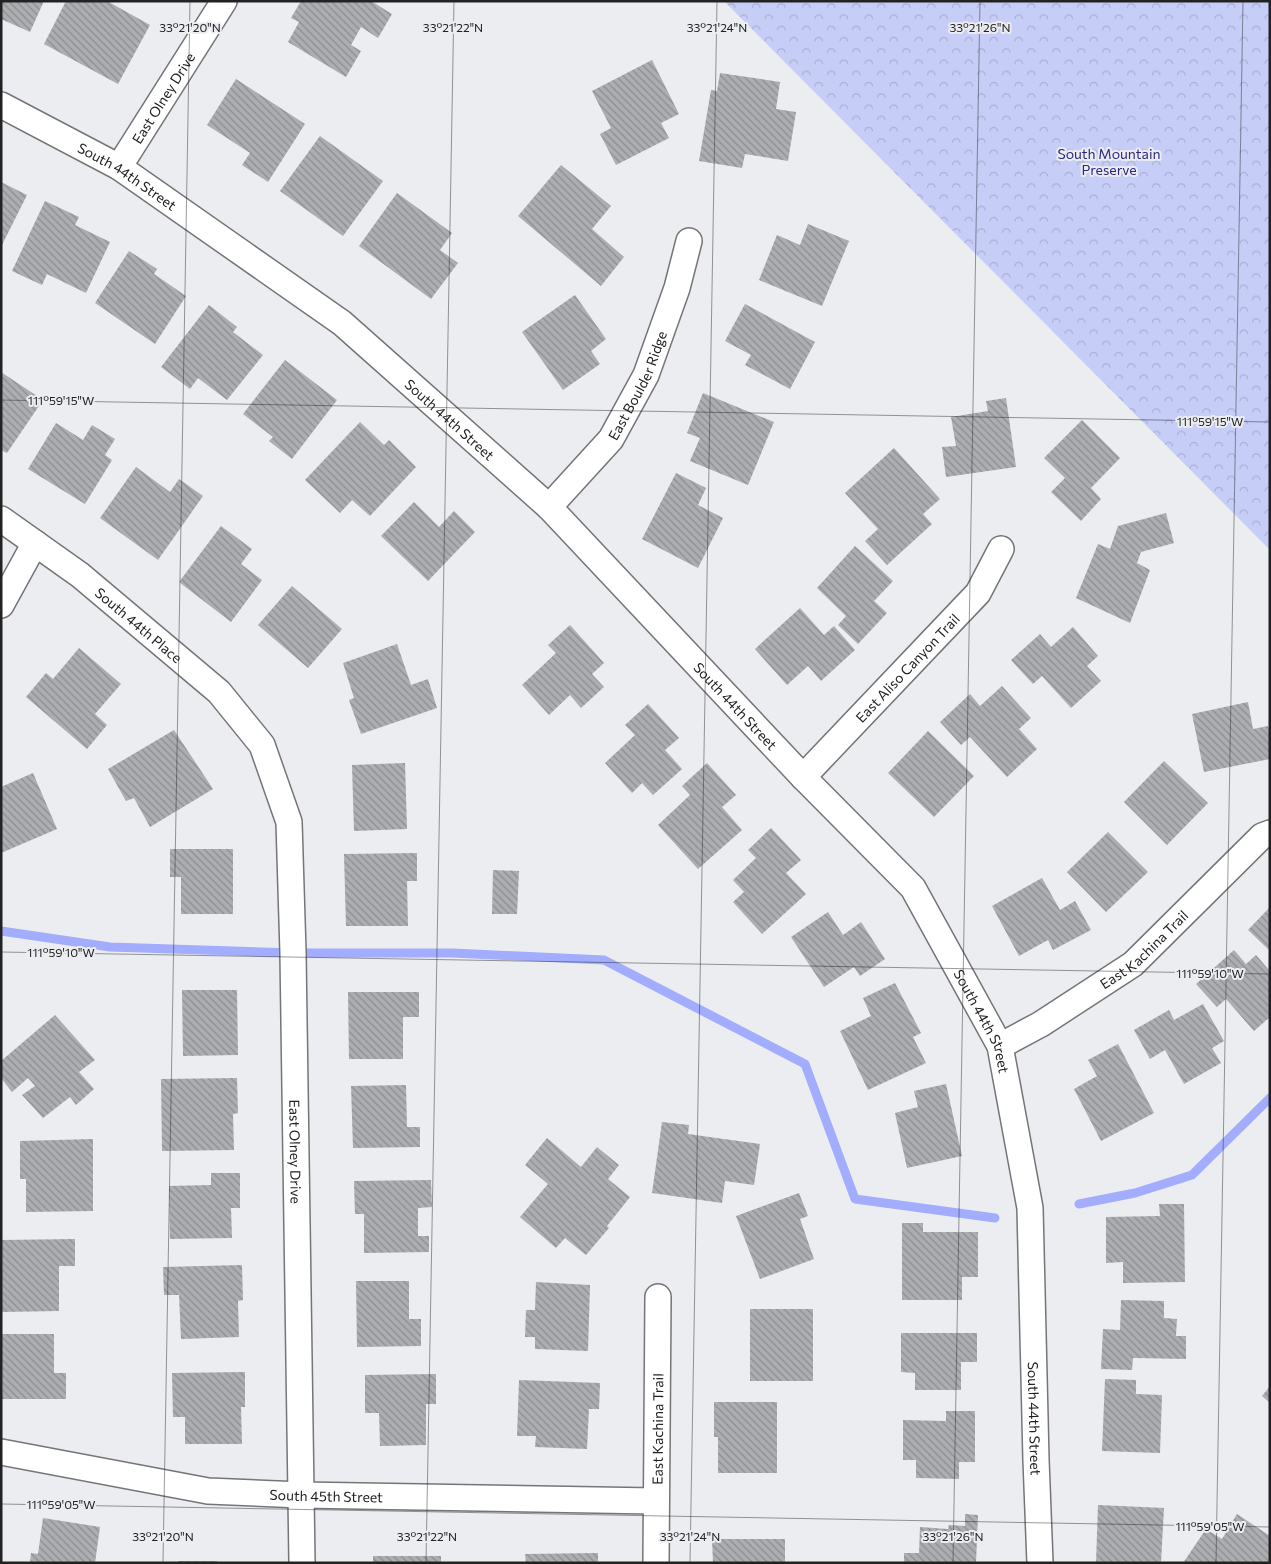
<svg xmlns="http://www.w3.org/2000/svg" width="1271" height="1564" font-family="Commissioner,sans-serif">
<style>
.park{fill:url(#park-crowns)}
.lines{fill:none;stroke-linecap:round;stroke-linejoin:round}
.stream{stroke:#a2adfd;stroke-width:9}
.building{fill:url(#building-back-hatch)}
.minor-casing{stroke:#747578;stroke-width:28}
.minor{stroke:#fff;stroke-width:25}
.ticks{fill:none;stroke:#222223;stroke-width:1;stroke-opacity:0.45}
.labels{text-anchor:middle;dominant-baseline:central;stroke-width:4;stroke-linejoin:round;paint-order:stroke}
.street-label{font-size:14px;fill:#222223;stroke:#ecedf1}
.park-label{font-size:14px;fill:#2b2781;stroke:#ecedf1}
.ticks-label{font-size:12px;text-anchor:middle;fill:#222223;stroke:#ecedf1;stroke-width:4;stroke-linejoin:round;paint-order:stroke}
</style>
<defs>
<pattern id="park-crowns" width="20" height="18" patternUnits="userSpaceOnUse" patternTransform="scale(1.25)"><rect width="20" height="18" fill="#c6cdf6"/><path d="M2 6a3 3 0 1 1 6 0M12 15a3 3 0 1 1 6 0" fill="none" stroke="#aab0d3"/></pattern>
<pattern id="building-back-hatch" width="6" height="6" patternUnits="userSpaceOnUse" patternTransform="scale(1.25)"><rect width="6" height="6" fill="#adaeb1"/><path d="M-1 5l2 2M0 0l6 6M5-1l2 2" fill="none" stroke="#8c8d90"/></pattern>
</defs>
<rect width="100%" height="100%" fill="#ecedf1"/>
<!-- park -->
<path class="park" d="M724 1H1270V550Z"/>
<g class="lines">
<!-- stream -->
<path class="stream" d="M1 931 110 947 293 953H453L604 960 805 1064 855 1199 995 1218
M1079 1204 1135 1193 1192 1175 1270 1098"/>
</g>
<!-- building -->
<path class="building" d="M1 1H44L30 32 1 19Z
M66 1H107L150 25 118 84 44 44Z
M301 1H371L392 14 378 38 361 27 351 45 361 51 346 77 288 42 299 22 291 18Z
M652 60 679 114 661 123 669 138 616 165 600 134 611 128 592 91Z
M720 73 780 82 776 109 796 112 788 161 745 154 742 168 699 161 711 90 717 91Z
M236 79 305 124 268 182 242 165 250 153 207 125Z
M320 136 383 181 343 236 280 191Z
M561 165 611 206 592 229 624 257 601 286 518 216Z
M1 182 27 195 1 247Z
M397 193 452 233 440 250 458 263 431 299 359 246Z
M45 201 79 217 75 225 110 242 86 293 47 274 42 285 12 271Z
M808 224 849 241 822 306 759 280 777 235 800 245Z
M129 251 157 269 154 274 186 296 155 344 95 303Z
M575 295 606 339 591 351 600 364 563 390 522 332Z
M745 304 815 342 790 389 745 365 751 355 725 341Z
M209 305 237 327 233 332 263 355 227 400 198 378 190 389 161 367Z
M285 360 337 400 292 459 269 441 273 437 243 414Z
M1 372 43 400 7 453 1 450Z
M703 393 774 422 748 485 690 461 700 438 687 433Z
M1006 398 1016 467 946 477 942 447 956 446 951 417 988 411 986 401Z
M1082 420 1120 458 1091 488 1101 499 1081 521 1051 492 1065 478 1044 458Z
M360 422 384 445 389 440 416 467 370 516 352 500 340 513 305 480Z
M56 423 83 440 92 425 115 439 105 455 112 460 85 504 28 469Z
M894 448 940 499 923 514 932 524 887 565 865 541 878 529 845 493Z
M136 467 170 492 179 479 203 496 158 560 100 518Z
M676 473 706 488 698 505 723 518 698 568 642 539Z
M414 502 439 527 454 511 475 532 428 581 381 536Z
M1166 513 1174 543 1141 552 1137 563 1150 570 1130 623 1076 598 1098 544 1110 549 1118 526Z
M221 526 252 549 241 564 262 580 231 622 179 582Z
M855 546 893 581 874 601 887 613 858 644 838 625 846 616 817 588Z
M292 586 342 629 308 668 258 625Z
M800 608 824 635 834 626 855 650 821 681 808 666 787 685 755 649Z
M570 625 604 663 592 674 604 687 581 708 570 695 549 715 522 685 556 653 548 645Z
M1073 627 1098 656 1087 666 1101 681 1071 708 1042 676 1033 684 1011 660 1040 634 1051 647Z
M397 644 411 685 428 679 437 708 361 734 349 700 354 698 343 663Z
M79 648 121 684 95 714 107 725 87 749 26 697 46 673 53 679Z
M1002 686 1031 718 1019 729 1037 749 1007 777 970 737 961 745 940 722 970 694 980 706Z
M1248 702 1253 729 1268 726 1270 734V759L1204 772 1192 714Z
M648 704 679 738 665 750 682 769 653 795 642 783 632 793 605 763 635 735 625 725Z
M174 730 213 789 150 827 134 798 126 801 108 769Z
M928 731 974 776 934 817 888 773Z
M1164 761 1208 803 1167 845 1124 802Z
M405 763 407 829 354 831 352 765Z
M707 763 736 795 722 807 742 830 698 869 658 825 690 795 682 786Z
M33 773 57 829 1 853V787Z
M771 828 801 860 786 873 806 894 762 934 733 902 744 892 733 880 756 858 748 850Z
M1108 832 1148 872 1106 912 1067 872Z
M170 849H233V914H181V877H170Z
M417 853V881H407L408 926H346L344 854Z
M493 870 519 871 517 914H492Z
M1042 878 1060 910 1075 901 1091 930 1053 950 1048 940 1019 956 992 906Z
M1270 907V951L1248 930Z
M828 912 843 935 861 922 885 959 860 976 854 967 824 987 791 937Z
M1234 950 1246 964 1256 955 1270 971V1017L1254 1031 1226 999 1217 1007 1196 984Z
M895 983 921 1033 913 1037 926 1063 868 1090 840 1031 871 1016 863 998Z
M182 990H237L238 1055 183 1056Z
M348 992H419V1017H403V1059H349Z
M1203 1004 1224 1041 1212 1048 1221 1063 1184 1084 1165 1050 1150 1059 1134 1030 1169 1010 1174 1020Z
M55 1015 95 1060 79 1072 94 1089 76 1105 70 1097 43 1118 22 1095 35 1086 28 1078 12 1092 1 1078V1061Z
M1118 1044 1154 1113 1101 1141 1074 1089 1097 1076 1088 1060Z
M237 1078 238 1113 233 1114 234 1150 162 1151 161 1079Z
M946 1084 962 1156 907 1168 895 1113 918 1107 914 1091Z
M406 1085 407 1127H420V1147L353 1148 351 1086Z
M662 1122 689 1125 688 1134 760 1144 754 1185 725 1181 722 1203 652 1193Z
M547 1138 581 1167 597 1147 619 1165 608 1179 630 1197 607 1226 609 1228 586 1255 565 1238 556 1248 520 1217 548 1184 525 1165Z
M93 1139V1211L26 1212V1179H20V1141Z
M211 1173H240V1208H231L232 1238 170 1239 169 1186 211 1185Z
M431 1180 432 1207 418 1208V1236H429V1252L364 1253V1214H355L354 1181Z
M799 1193 808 1216 800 1219 814 1259 760 1279 736 1216Z
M1159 1204H1184L1185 1282 1123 1283V1262L1106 1263V1217L1160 1216Z
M902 1223H923V1232H978V1277H962V1300H902Z
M75 1239V1266H59V1311L2 1312 1 1240Z
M242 1265 243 1300 238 1301 239 1337 181 1339 179 1295H164L163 1267Z
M356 1281H409V1319H421V1346L357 1347Z
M536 1282 590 1285 588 1351 535 1349V1337H525L526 1310H535Z
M1121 1300 1164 1301V1318L1177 1319 1176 1336H1186V1359L1133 1358 1132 1370 1101 1369 1103 1329 1120 1330Z
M750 1309H813V1381H750Z
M901 1333H977V1362H961V1390H915V1373L901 1372Z
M1 1334H54V1373H66V1399H1Z
M245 1372V1407H241L242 1444H185V1417H173L172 1373Z
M436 1374V1404H426V1445L380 1446 379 1413H365V1375Z
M1105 1379 1136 1380V1394L1162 1395 1160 1453 1102 1451Z
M519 1380 600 1383 599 1409H589L587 1449 535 1447 536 1436H517Z
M1270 1386V1403L1262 1396Z
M714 1402H777V1473H718V1437H714Z
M946 1411H975V1462H959V1479L916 1478V1460H903V1420L946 1421Z
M1098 1505 1164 1508 1161 1563H1096Z
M965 1514 978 1515 976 1563H904V1553H919L920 1527 948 1529 949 1525 965 1526Z
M1237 1514 1270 1536 1269 1563H1183L1206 1529 1222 1539Z
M43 1518 100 1527 95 1563H30L31 1553 38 1554Z
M712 1539H785V1563H713Z
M598 1553V1563H526L525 1554Z
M373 1556H441V1563H373Z
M178 1561H217V1563H178Z"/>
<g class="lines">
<!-- minor casing -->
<g class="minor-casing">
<g id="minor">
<path id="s1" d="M1 105 119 167 342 323 549 507 803 777 913 888 1000 1046 1030 1208 1036 1460 1040 1563"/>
<path id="s2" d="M119 167 224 1"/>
<path id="s3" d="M549 507 611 439 646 375 677 288 689 241"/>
<path id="s4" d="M1 519 80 575 219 692 262 745 289 822 293 953 302 1563"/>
<path d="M1 605 35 543"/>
<path id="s5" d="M803 777 978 593 1001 549"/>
<path id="s6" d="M1000 1046 1041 1024 1133 964 1262 836 1270 833"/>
<path id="s7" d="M1 1452 208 1491 301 1495 655 1501"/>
<path id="s8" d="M656 1563 658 1297"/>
</g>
</g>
<!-- minor -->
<use href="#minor" class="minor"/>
</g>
<!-- ticks -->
<path class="ticks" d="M1 400 1270 422M1 952 1270 974M1 1504 1270 1527M163 1563 190 1M426 1563 454 1M690 1563 717 1M953 1563 980 1M1216 1563 1243 1"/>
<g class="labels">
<!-- street labels -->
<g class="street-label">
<text stroke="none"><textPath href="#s2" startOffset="82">East Olney Drive</textPath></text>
<text stroke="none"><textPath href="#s1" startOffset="145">South 44th Street</textPath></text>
<text stroke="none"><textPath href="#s3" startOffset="152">East Boulder Ridge</textPath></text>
<text stroke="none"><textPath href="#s1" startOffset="550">South 44th Street</textPath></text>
<text stroke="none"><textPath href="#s4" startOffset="174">South 44th Place</textPath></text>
<text stroke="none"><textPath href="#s5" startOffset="151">East Aliso Canyon Trail</textPath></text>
<text stroke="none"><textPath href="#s1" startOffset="955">South 44th Street</textPath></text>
<text stroke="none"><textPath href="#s6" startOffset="174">East Kachina Trail</textPath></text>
<text stroke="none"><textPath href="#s1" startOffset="1360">South 44th Street</textPath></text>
<text stroke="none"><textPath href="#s4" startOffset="758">East Olney Drive</textPath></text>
<text stroke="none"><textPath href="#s1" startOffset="1765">South 44th Street</textPath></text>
<text stroke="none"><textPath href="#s8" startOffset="134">East Kachina Trail</textPath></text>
<text stroke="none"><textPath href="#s7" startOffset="329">South 45th Street</textPath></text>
</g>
<!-- park labels -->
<g class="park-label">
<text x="1109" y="153">South Mountain<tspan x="1109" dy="16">Preserve</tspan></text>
</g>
</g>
<g class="ticks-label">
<text x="190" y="32">33°21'20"N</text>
<text x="453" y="32">33°21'22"N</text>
<text x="717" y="32">33°21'24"N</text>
<text x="980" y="32">33°21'26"N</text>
<text x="61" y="405">111°59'15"W</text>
<text x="1210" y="426">111°59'15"W</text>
<text x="61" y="957">111°59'10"W</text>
<text x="1210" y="978">111°59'10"W</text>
<text x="61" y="1509">111°59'05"W</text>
<text x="1210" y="1531">111°59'05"W</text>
<text x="163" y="1541">33°21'20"N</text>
<text x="427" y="1541">33°21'22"N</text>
<text x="690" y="1541">33°21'24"N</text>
<text x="953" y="1541">33°21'26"N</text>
</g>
<!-- border -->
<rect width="1271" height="1564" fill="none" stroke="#222223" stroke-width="5"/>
</svg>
